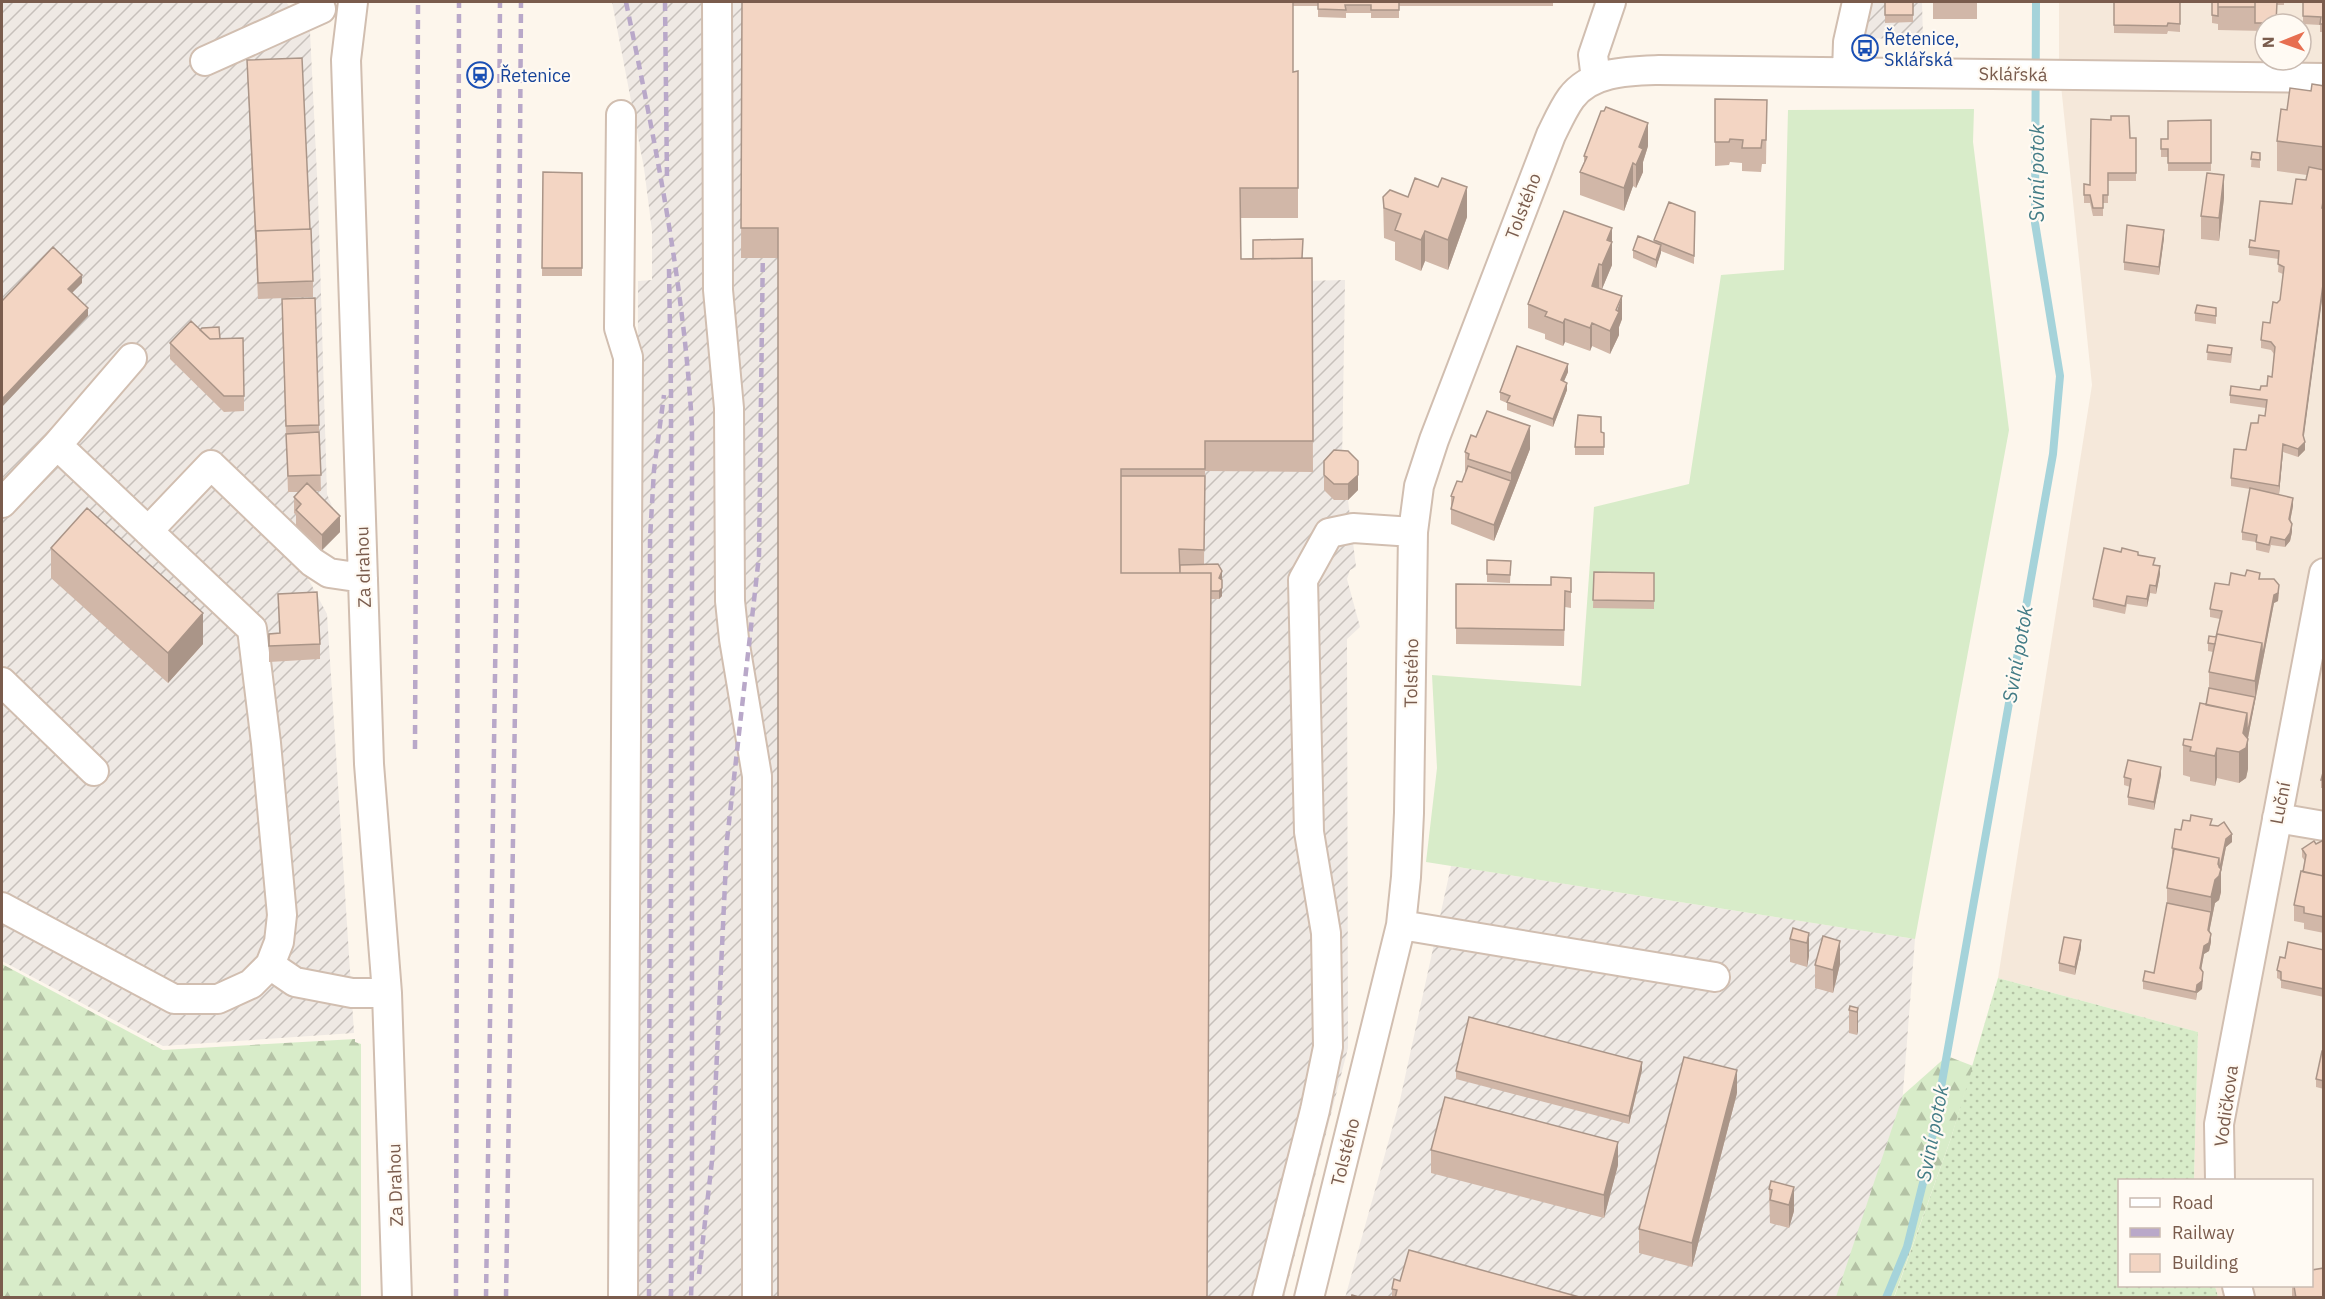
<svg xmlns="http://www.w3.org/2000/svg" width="2325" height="1299" font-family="'IBM Plex Sans',sans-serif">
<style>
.residential{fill:#f5e8da;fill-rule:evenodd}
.industrial{fill:url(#industrial-furrows)}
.grass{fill:url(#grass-dots)}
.forest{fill:url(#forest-firs)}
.garden{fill:#d8ecc9}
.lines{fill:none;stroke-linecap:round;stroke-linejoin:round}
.stream{stroke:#a5d3da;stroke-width:8}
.minor-casing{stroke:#d1beb0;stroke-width:32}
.minor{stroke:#fff;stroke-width:28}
.rail{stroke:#b9a8c9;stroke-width:4.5;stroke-dasharray:9 6;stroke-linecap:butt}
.wall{fill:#d1b7a8}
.shaded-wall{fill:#aa9588}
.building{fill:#f3d5c3;stroke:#aa9588;stroke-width:1.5}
.labels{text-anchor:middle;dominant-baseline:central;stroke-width:4.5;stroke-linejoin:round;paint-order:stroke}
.transit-label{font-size:18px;fill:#164399;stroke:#fffaf3;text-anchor:start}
.street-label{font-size:18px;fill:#7a5c4d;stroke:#fffaf3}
.water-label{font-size:20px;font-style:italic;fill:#437c86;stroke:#fffaf3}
</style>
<defs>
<pattern id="industrial-furrows" width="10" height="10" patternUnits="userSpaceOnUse" patternTransform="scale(1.5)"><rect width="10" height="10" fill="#efe9e4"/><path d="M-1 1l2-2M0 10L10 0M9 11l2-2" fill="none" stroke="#c7c0bb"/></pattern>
<pattern id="grass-dots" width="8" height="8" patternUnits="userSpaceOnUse" patternTransform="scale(1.5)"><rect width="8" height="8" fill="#d8ecc9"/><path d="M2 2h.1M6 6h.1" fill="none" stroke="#b4c2a5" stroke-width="1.8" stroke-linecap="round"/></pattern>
<pattern id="forest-firs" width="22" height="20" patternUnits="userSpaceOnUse" patternTransform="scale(1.5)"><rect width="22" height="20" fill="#d8ecc9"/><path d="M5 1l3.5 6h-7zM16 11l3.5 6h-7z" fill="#b4c2a5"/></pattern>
</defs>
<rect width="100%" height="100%" fill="#fdf6ec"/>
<!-- residential -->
<path class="residential" d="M2059 2H2323V1297H2218L2215 1286H2312V1180H2194L2198 1032 1998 978 2092 385 2059 66ZM2265 24H2301V60H2265Z"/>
<!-- industrial -->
<path class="industrial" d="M2 2H286L310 32 318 196 327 494 338 521 335 526 340 532 304 571 327 614 354 1033 163 1046 2 961Z
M612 2H1553V6H1293V101L1298 218H1240L1241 289 1302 281 1345 280 1342 465 1358 490 1348 500 1356 567 1350 570 1347 579 1360 627 1347 639 1348 1048 1284 1297H636L638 281 652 280V231L644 168Z
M1844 2H1922L1923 39 1843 38Z
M1451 866 1915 939 1902 1105 1837 1297 1345 1298 1400 1100Z"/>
<!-- grass -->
<path class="grass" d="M1998 978 2198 1032 2194 1180H2120V1286H2215L2218 1297 1894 1298 1951 1138Z"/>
<!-- forest -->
<path class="forest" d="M2 964 163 1050 355 1039V1042L361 1044V1297H2Z
M1947 1056 1973 1066 1951 1138 1894 1297H1836L1903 1095Z"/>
<!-- garden -->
<path class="garden" d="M1974 109 1973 142 2009 430 1915 939 1426 862 1437 768 1432 675 1581 686 1594 507 1689 484 1721 275 1784 270 1788 110Z"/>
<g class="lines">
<!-- stream -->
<path class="stream" d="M1886 1298 1907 1247 1927 1167 2053 454 2060 376 2035 223 2036 2"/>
<!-- minor casing -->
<g class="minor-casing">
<path id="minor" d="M353 2 346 60 369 764 387 993 397 1298
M717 2 718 290 729 408 730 601 734 639 757 776V1298
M205 61 321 9
M1847 72 1848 42 1857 2
M1596 79 1593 55 1611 2
M621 115 619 328 628 357 623 1298
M2 503 57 445 132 358
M148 531 211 465 312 562 329 573 363 578
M2 682 94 771
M2277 818 2324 826
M2 907 174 999H218L251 984 270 965 279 942 282 915 266 743 252 629 57 445
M1401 925 1715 977
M270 965 295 982 352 993H387
M2220 1180 2219 1124 2324 573
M2237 1286 2240 1298
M1267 1298 1315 1110 1328 1047 1326 933 1309 832 1303 580 1329 533 1353 528 1413 532
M1309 1298 1401 925 1406 877 1409 813 1413 532 1419 486 1434 440 1551 135C1557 123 1563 109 1571 98 1591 71 1629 71 1659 70L2324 78"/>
</g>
<!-- minor -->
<use href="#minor" class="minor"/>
<!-- rail -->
<path class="rail" d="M626 2C655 142 684 283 692 427V1269L691 1298
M665 2 667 179
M669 269 671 392V1298
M415 749 418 2
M699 1274 712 1161 727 840 759 556 763 242
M456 1298 459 2
M486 1298 496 607 500 2
M506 1298 517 576 521 2
M649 1298 650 538 654 470 664 395"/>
</g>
<!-- wall -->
<path class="wall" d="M742 2H1553V6H1399V18H1371V13H1346V18L1318 17V6H1293V72L1298 71V218H1240L1241 259 1312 258 1313 472 1205 471 1204 564 1222 579V596L1219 599H1211L778 258H741Z
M1885 2H1913V22L1885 23Z
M1933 2H1977V19H1933Z
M2114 2H2180V32L2168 31 2167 34 2114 33Z
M2212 2H2284V5H2277V24H2265V31L2218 30V24L2212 23Z
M2303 2H2324V32H2320V25L2303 24Z
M247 68 313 281V297L258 299Z
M2324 86V203L2303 437 2305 450 2298 457 2283 452 2279 494 2266 492 2293 506 2290 521 2292 532 2290 541 2285 547 2271 545 2269 553 2256 550V542L2242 540V532L2250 489 2231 486V478L2246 450 2258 423 2265 416 2266 408 2230 403V395L2260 390 2267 386 2272 377 2274 354 2271 350 2261 348V340L2270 323 2277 303 2280 300 2283 274 2278 272 2279 259 2249 255V247L2292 204 2306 180 2307 175 2277 171V141L2287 110 2311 91Z
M1715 99 1767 100 1766 164H1762L1761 172 1742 171V163L1730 162 1729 165 1715 166Z
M2211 120V171H2168V157H2161V139H2168Z
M2130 138H2136V181H2108V203H2103V216H2093L2090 203H2084V184L2090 185Z
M1648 146 1643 162V172L1636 188 1633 186 1624 211 1580 195V172L1584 162V156Z
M2252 152 2260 161V168L2251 167Z
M543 172 582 173V276H542Z
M1438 187 1467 217 1448 270 1425 261 1421 271 1395 260V242L1384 238 1383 197H1408Z
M2224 198 2219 241 2201 239V216Z
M1695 212 1694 264 1661 251 1656 268 1633 258V250L1654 243V240Z
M1612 228V265L1602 289 1622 319 1619 327V335L1610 354 1592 346 1590 351 1565 342 1563 346 1545 339V334L1528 328V304Z
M2164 238 2159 275 2124 270V262Z
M282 299 319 425 321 491H315L340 532 322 550 296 525V515L294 513V497L299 492H288L282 322Z
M2216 308V324L2195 321V313Z
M200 330 220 339 244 396V411L224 412 170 359V343Z
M2208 345 2232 356 2231 363 2207 360Z
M1568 372 1564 381 1567 390 1553 427 1507 410V403L1500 400V392Z
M1601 432 1604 433V455H1575V447Z
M1476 437 1530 449 1494 541 1451 524V496L1462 482 1465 475V452Z
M1324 461 1358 490 1348 500H1334L1324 490Z
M51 548 203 644 168 683 51 578Z
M2138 555 2155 565 2160 574 2156 594 2150 593 2147 607 2127 604 2125 614 2093 607V599Z
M1511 561 1510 583 1487 582V574Z
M1594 572 1654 573V609L1593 608Z
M1571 578V608L1565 607 1564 646 1456 644V584L1551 585Z
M2260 579 2279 593 2278 601 2274 603 2248 738V769L2246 778 2239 783 2217 778 2215 786 2190 781V777L2183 775V745L2192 740 2206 705 2209 688V672L2213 652 2208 651V643L2216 637 2220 619 2210 617V609L2229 585Z
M278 594 320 644V659L269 662V634L279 633Z
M2324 769V788H2321V780Z
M2161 775 2154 810 2128 805V797L2130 787 2124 785V777Z
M2212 825 2232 842 2226 847 2221 872V892L2219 900 2215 903 2209 932 2211 942 2209 951 2204 954 2201 970 2203 980 2202 989 2197 993 2196 1000 2143 989V981L2154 973 2167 903V888L2173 856H2172V848L2181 830Z
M2324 836V933L2304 929V923L2294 921V905L2305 861 2302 857V849L2322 841Z
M1809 933V956L1807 967 1790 962V939Z
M2081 948 2075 975 2059 971V963Z
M2324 950V997L2281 988V980L2277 978V970L2285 958Z
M1840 964 1833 993 1815 988V965Z
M1858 1008V1031L1857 1035 1849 1033V1010Z
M2324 1051V1089L2316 1087V1079Z
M1642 1070 1629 1124 1456 1079V1071Z
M1737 1093 1692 1267 1639 1253V1229Z
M1431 1150 1618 1165 1604 1218 1431 1173Z
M1794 1187V1211L1789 1228 1770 1223 1769 1189Z
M1400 1281 1583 1298 1392 1297V1289Z
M2292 1286H2312L2324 1298H2292Z"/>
<!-- shaded-wall -->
<path class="shaded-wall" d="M1648 123V146L1643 162V172L1636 188V165L1639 147Z
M1633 163V186L1624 211V188Z
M2224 175V198L2219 241V218Z
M1467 187V217L1448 270V240Z
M1612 228V265L1602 289V265L1607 240Z
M2164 230V238L2159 275V267Z
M1425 231V261L1421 271V240Z
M1661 245V253L1656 268V260Z
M1599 264V288L1592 286Z
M82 275V283L68 297V289Z
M2324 277V285L2303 443V435Z
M1622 296V319L1619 327V335L1610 354V331Z
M88 308V316L2 407V399Z
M1565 319V342L1563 346V323Z
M1592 323V346L1590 351V328Z
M1568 364V372L1561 388V380Z
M1567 383V390L1553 427V419Z
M1530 426V449L1494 541V525L1511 481V473Z
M2305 442V450L2298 457V449Z
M2283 444V452L2279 494V486Z
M1358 461V490L1348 500V484Z
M2293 498V506L2289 527V519Z
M340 516V532L322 550V535Z
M2292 524V532L2290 541 2285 547V540Z
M2160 566V574L2156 594V586Z
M1222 571V579L1219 586V578Z
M2150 585V593L2147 607V599Z
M2279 585 2278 601 2274 603 2246 748 2248 739V769L2246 778 2239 783V752L2247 713 2255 697V681L2262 643 2274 595Z
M1222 588V596L1219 599V591Z
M203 613V644L168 683V653Z
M2217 748V778L2215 786V756Z
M2161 767V775L2154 810V802Z
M2232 834V842L2226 847 2221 872V892L2219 900 2215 903 2208 938V930L2211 912V897L2218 864 2226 839Z
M1809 933V956L1807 967V943Z
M2211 934V942L2209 951 2204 954 2200 976V968L2204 946Z
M2081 940V948L2075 975V967Z
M1840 941V964L1833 993V970Z
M2203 972 2202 989 2197 993 2196 1000 2197 985Z
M1858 1008V1031L1857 1035V1012Z
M1642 1062V1070L1629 1124V1116Z
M1737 1070V1093L1692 1267V1243Z
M1618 1142V1165L1604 1218V1195Z
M1794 1187V1211L1789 1228V1205Z"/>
<!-- building -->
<path class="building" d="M742 2H1293V72L1298 71V188H1240L1241 259 1312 258 1313 441H1205V469H1121V573H1211L1207 1298H778V228H741Z
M1318 2H1399V10H1371V5H1345L1346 10 1318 9Z
M1885 2H1913V15H1885Z
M2114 2H2180V24L2168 23 2167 26 2114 25Z
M2212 2H2218V16L2212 15Z
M2218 2H2255V7H2218Z
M2255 2H2277L2276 23H2255Z
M2303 2H2324V24H2320L2321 17 2303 16Z
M302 58 310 229 256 231V239L247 60Z
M2312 84 2324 86V147L2277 141 2281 109 2287 110 2290 88 2311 91Z
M1715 99 1767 100 1766 140H1762L1761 148H1742L1743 140 1730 139 1729 142H1715Z
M1606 107 1648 123 1639 147 1643 149 1636 165 1633 163 1624 188 1580 172 1587 157 1584 156 1601 111H1604Z
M2111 116H2129L2130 138H2136V173H2108V195H2103V208H2093L2090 195H2084V184L2090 185 2091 119 2111 120Z
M2211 120V163H2168V149H2161V139H2168V121Z
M2252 152 2260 153V160L2251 159Z
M2309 167 2324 170V195L2322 208 2324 209V277L2303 435 2305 442 2298 449 2283 444 2279 486 2231 478 2234 449 2246 450 2251 423H2258L2259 415 2265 416 2267 400 2230 395 2231 386 2260 390 2261 386H2267L2268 376 2272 377 2275 347 2271 342 2261 340 2263 322 2270 323 2273 302 2277 303 2280 300 2284 267 2278 264 2279 251 2249 247 2250 240 2255 241 2260 201 2292 204 2296 179 2306 180Z
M543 172 582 173V268H542Z
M2207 173 2224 175 2219 218 2201 216Z
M1415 178 1438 187 1442 178 1467 187 1448 240 1425 231 1421 240 1395 230 1401 214 1384 208 1383 197 1390 190 1408 197Z
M1669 202 1695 212 1694 256 1654 240Z
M1564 211 1612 228 1607 240 1612 242 1602 265 1599 264 1592 286 1622 296 1616 310 1619 312 1610 331 1592 323 1590 328 1565 319 1563 323 1545 316 1547 312 1528 304Z
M2127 225 2164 230 2159 267 2124 262Z
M311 229 313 281 258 283 256 231Z
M1638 236 1661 245 1656 260 1633 250Z
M1303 239 1302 258 1253 259V240Z
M53 247 82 275 68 289 88 308 2 399V301Z
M315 298 319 425 286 426 282 299Z
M2197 305 2216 308V316L2195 313Z
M191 321 210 339 243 338 244 396H224L170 343Z
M219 327 220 339H210L200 330 202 328Z
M2208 345 2232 348 2231 355 2207 352Z
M1517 346 1568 364 1561 380 1567 383 1553 419 1507 402 1510 396 1500 392Z
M1487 411 1530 426 1511 473 1468 459 1469 454 1465 452 1471 435 1476 437Z
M1578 415 1601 417V432L1604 433V447H1575Z
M319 432 321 475 288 476 286 434Z
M1334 450 1348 451 1358 461V475L1348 484H1334L1324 475V461Z
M1468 466 1511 481 1494 525 1451 509 1454 497 1451 496 1457 481 1462 482Z
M1121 476H1205L1204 550 1179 549 1180 573H1121Z
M307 483 340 516 322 535 296 510 301 504 294 497Z
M2250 488 2293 498 2289 519 2292 524 2290 533 2285 540 2271 537 2269 545 2256 542 2257 535 2242 532Z
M87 508 203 613 168 653 51 548Z
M2104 548 2121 552 2122 548 2138 552V555L2155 558 2153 565 2160 566 2156 586 2150 585 2147 599 2127 596 2125 606 2093 599Z
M1487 560 1511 561 1510 575 1487 574Z
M1218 564 1222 571 1219 578 1222 580V588L1219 591H1211V573H1180V565Z
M2247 570 2260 573 2259 579H2274L2279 585 2278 593 2274 595 2262 659V643L2217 634 2214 648 2215 644 2208 643 2209 636 2216 637 2222 611 2210 609 2215 583 2229 585 2231 573 2245 576Z
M1594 572 1654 573V601L1593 600Z
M1551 577 1571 578V592L1565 591 1564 630 1456 628V584L1551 585Z
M317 592 320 644 269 646V634L280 633 278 594Z
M2217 634 2262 643 2255 681 2209 672Z
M2209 688 2255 697 2247 735V713L2206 705Z
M2200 703 2247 713 2243 733 2248 739 2246 748 2239 752 2217 748 2215 756 2190 751 2191 747 2183 745 2184 739 2192 740Z
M2128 760 2161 767 2154 802 2128 797 2131 779 2124 777Z
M2324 769V780H2321Z
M2191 815 2212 819 2210 825 2218 826 2224 822 2232 834 2226 839 2220 868 2219 867V858L2172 848 2175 829 2181 830 2183 820 2190 821Z
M2324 836V876L2303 872 2306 855 2302 849 2314 841 2316 844 2322 841Z
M2174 849 2219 858 2218 864 2221 869 2219 876 2215 880 2211 897 2167 888Z
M2301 871 2324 876V917L2304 913V907L2294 905Z
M2167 903 2211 912 2208 930 2211 934 2209 943 2204 946 2200 968 2203 972 2202 981 2197 985 2196 992 2143 981 2145 971 2154 973Z
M1793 928 1809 933 1807 943 1790 939Z
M1823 936 1840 941 1833 970 1815 965Z
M2064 937 2081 940 2075 967 2059 963Z
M2288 942 2324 950V989L2281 980V972L2277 970 2280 957 2285 958Z
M1850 1006 1858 1008 1857 1012 1849 1010Z
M1469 1017 1642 1062 1629 1116 1456 1071Z
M2322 1051H2324V1081L2316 1079Z
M1684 1057 1737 1070 1692 1243 1639 1229Z
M1445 1097 1618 1142 1604 1195 1431 1150Z
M1771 1181 1794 1187 1789 1205 1770 1200 1772 1190 1769 1189Z
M1409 1250 1583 1298H1395L1397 1290 1392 1289 1394 1279 1400 1281Z
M2324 1268V1298H2296L2294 1286H2312V1270Z
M1352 1295 1362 1298H1351Z"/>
<!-- icons -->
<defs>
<g id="bus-ring" transform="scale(1.35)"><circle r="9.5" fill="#fffaf3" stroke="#1a4fb4" stroke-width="1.5"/><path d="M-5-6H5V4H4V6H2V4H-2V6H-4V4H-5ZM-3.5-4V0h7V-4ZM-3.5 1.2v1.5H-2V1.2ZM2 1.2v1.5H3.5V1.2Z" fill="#1a4fb4"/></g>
<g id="station-ring" transform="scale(1.35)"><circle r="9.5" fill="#fffaf3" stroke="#1a4fb4" stroke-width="1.5"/><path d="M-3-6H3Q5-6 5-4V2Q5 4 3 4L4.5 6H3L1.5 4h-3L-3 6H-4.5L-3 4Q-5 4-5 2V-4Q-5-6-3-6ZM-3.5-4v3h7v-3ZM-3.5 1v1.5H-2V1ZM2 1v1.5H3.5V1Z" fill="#1a4fb4"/></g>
</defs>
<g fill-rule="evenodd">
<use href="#bus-ring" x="1865" y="48"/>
<use href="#station-ring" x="480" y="75"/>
</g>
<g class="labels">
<!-- transit labels -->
<g class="transit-label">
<text x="1884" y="38">Řetenice,<tspan x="1884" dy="21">Sklářská</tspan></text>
<text x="500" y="75">Řetenice</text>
</g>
<!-- street labels -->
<g class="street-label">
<text transform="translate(2013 74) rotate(1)">Sklářská</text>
<text transform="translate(1523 206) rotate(-69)">Tolstého</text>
<text transform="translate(363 567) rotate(-92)">Za drahou</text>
<text transform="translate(1411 673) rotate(-89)">Tolstého</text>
<text transform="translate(2280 803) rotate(-79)">Luční</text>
<text transform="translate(2226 1106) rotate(-82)">Vodičkova</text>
<text transform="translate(1345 1152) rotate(-76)">Tolstého</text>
<text transform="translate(395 1185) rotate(-92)">Za Drahou</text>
</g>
<!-- water labels -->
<g class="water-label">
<text transform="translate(2036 173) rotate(-90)">Sviní potok</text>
<text transform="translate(2017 654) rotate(-80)">Sviní potok</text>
<text transform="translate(1932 1133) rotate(-79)">Sviní potok</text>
</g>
</g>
<!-- border -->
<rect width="2325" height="1299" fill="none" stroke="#7a5c4d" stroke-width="6"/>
<!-- legend -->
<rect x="2118" y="1179" width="195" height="108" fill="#fffaf3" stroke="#cabbb1" stroke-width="1.5"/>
<rect x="2130" y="1198" width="30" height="9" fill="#ffffff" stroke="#cabbb1" stroke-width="1.5"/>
<text x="2172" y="1209" font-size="18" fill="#7a5c4d">Road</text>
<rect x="2130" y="1228" width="30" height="9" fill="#b9a8c9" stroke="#cabbb1" stroke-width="1.5"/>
<text x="2172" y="1239" font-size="18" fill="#7a5c4d">Railway</text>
<rect x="2130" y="1254" width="30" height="18" fill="#f3d5c3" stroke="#cabbb1" stroke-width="1.5"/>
<text x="2172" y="1269" font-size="18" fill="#7a5c4d">Building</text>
<!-- north arrow -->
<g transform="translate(2283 42) rotate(269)"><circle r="28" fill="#fffaf3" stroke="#cabbb1" stroke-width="1.5"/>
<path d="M0-4.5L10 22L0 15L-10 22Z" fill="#e76f51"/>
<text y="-9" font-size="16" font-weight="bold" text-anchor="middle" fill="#7a5c4d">N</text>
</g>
</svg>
